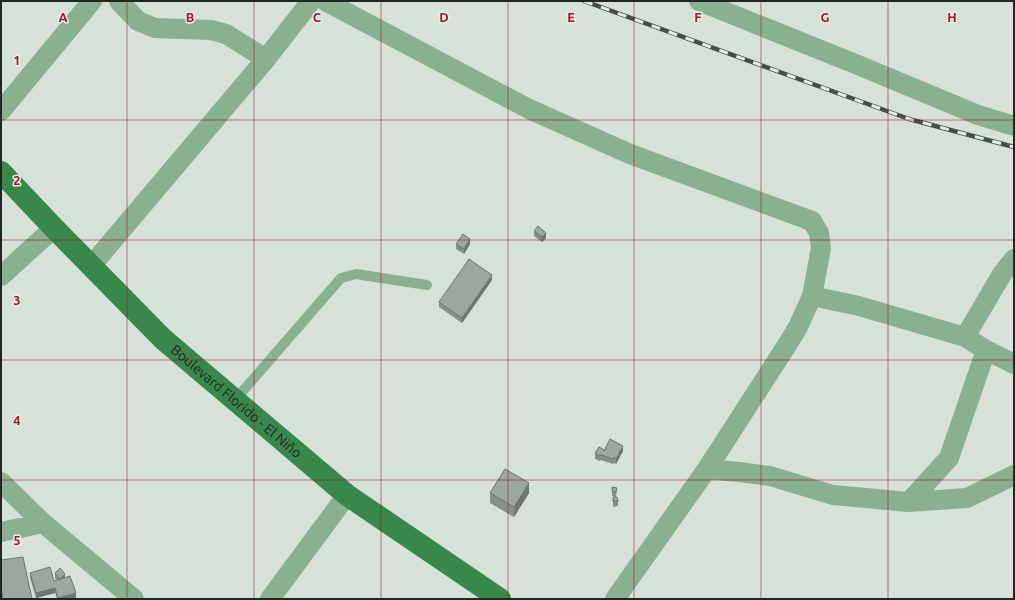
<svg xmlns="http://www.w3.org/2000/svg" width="1015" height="600" font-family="Ubuntu,sans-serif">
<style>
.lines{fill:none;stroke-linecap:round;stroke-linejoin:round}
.lane{stroke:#89b08f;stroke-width:10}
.street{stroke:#89b08f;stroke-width:20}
.primary{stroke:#38874b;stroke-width:22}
.rail-casing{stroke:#474d48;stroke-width:4.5}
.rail{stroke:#e3efe4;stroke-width:3;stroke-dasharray:9;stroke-linecap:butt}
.wall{fill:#869088}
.shaded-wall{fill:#6d766f}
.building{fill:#9ca89e;stroke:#6d766f}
.grid{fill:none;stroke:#a81132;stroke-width:1;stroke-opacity:0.55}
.labels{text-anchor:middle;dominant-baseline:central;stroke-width:3;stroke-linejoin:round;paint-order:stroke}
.street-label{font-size:14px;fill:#222623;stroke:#e3efe4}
.grid-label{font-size:13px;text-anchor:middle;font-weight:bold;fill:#a81132;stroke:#e3efe4;stroke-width:3;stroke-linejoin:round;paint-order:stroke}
</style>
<rect width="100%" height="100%" fill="#d6e2d7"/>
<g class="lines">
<!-- lane -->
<path class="lane" d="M235 400 341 278 356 274 427 285"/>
<!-- street -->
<path class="street" d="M119 1 138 21 155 28 211 30 226 34 266 59
M325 1 529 109 630 154 812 221 819 233 821 248 812 296 798 327 787 345 707 469 615 599
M699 1 858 65 978 115 1014 126
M1 111 92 1
M91 266 266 59 311 1
M1 276 54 228
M812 296 859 306 965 337 986 350 1014 364
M965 337 1002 274 1014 259
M707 469 739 472 770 476 833 495 909 502 949 458 986 350
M1 482 43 523 134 599
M909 502 967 498 1014 475
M1 532 43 523
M270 599 347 495"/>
<!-- primary -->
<path class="primary" id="s1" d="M1 172 54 228 163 339 347 495 500 599"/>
<!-- rail casing -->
<g class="rail-casing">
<path id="rail" d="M584 1 909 119 1014 147"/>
</g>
<!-- rail -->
<use href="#rail" class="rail"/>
</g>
<!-- wall -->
<path class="wall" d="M534 231 546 238 542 242 534 236Z
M456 244H470L464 254 456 249Z
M492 280 462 323 439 307V302Z
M603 451H623L616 464 614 463 613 464 601 460 600 461 595 459V453Z
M612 487 617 488 616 497 618 501V506L613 507V497H616L612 496Z
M490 493H529L514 517 490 503Z
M30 573 54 581 56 580 55 578V573L65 578 76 598 73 599H57L55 593 36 598 30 578Z"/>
<!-- shaded-wall -->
<path class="shaded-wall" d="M546 233V238L542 242V237Z
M470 239V244L464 254V249Z
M492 275V280L462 323V318Z
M623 446V451L616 464V459Z
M529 483V493L514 517V507Z
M65 574V579L60 584V579Z
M55 588V593L36 598V593Z
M76 593V598L73 599H58Z"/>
<!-- building -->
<path class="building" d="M538 226 546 233 542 237 534 231Z
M463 234 470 239 464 249 456 244Z
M469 259 492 275 462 318 439 302Z
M610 439 623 446 616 459 614 457 613 459 601 455 600 456 595 453 599 447 603 449V450L604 451Z
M505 469 529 483 514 507 490 493Z
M612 487 617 488 616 492 612 491Z
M613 497H617L618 501H613Z
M23 557 32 599H3L1 588V560Z
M50 567 54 581 70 576 76 593 58 598 55 588 36 593 30 573Z
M60 568 65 574 60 579 55 573Z
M1 588 3 599H1Z"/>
<!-- grid -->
<path class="grid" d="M127 1V599M254 1V599M381 1V599M508 1V599M634 1V599M761 1V599M888 1V599M1 120H1014M1 240H1014M1 360H1014M1 480H1014"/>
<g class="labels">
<!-- street labels -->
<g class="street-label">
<text stroke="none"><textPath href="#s1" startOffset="329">Boulevard Florido - El Niño</textPath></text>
</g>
</g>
<g class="grid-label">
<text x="63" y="22">A</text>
<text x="190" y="22">B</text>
<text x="317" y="22">C</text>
<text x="444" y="22">D</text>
<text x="571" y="22">E</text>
<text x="698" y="22">F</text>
<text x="825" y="22">G</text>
<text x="952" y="22">H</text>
<text x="17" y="65">1</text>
<text x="17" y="185">2</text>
<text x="17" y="305">3</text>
<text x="17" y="425">4</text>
<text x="17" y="545">5</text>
</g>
<!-- border -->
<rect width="1015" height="600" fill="none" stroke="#222623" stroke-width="4"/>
</svg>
